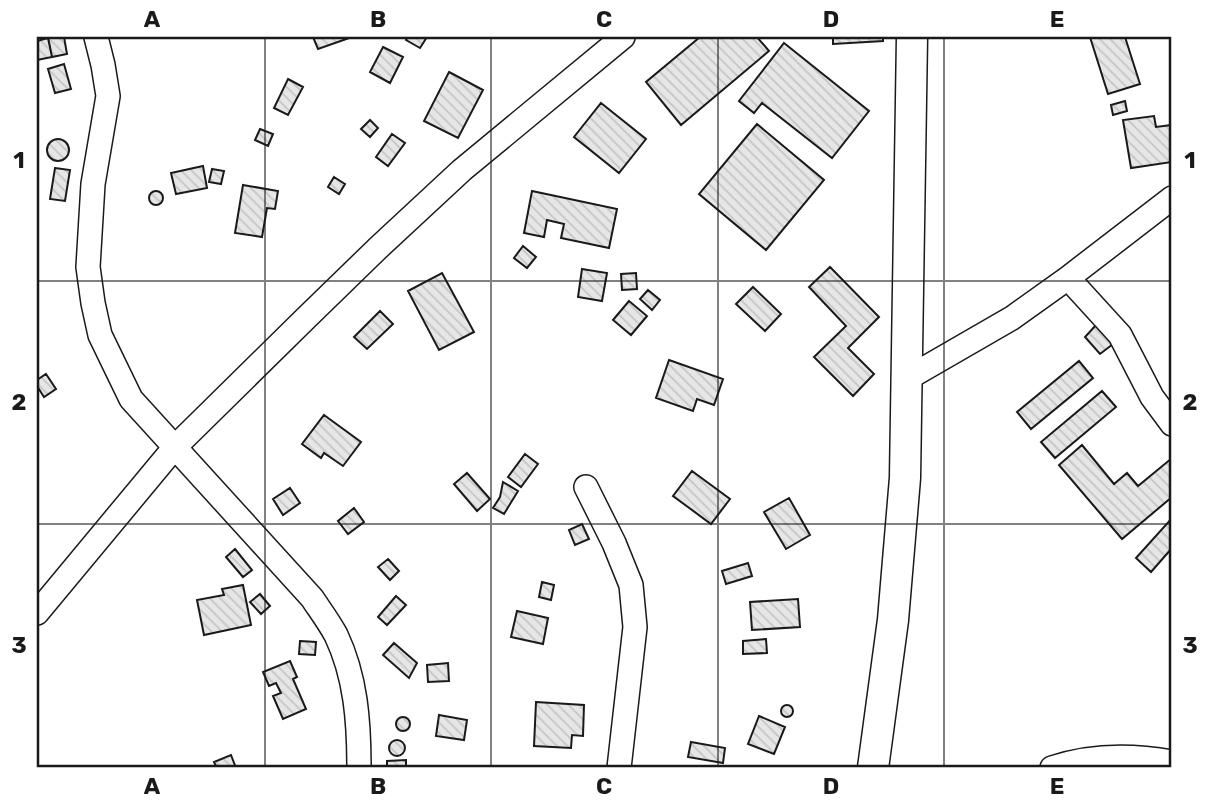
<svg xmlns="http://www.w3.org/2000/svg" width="1209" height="805" font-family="Rubik,sans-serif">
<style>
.building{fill:url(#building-back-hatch);stroke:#1a1a1a;stroke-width:2}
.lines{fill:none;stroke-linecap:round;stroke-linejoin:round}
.minor-casing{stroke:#1a1a1a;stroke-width:26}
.major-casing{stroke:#1a1a1a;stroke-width:33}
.minor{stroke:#fff;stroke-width:23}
.major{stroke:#fff;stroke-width:30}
.grid{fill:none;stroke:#1a1a1a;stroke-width:2;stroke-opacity:0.55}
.neatline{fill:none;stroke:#1a1a1a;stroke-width:2.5}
.grid-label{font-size:23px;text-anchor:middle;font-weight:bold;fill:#1a1a1a}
</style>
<defs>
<pattern id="building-back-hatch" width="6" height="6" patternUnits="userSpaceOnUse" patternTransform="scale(1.75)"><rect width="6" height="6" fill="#e6e6e6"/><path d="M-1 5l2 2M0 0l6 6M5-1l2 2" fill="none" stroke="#c5c5c5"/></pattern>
</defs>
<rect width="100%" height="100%" fill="#fff"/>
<!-- building -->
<path class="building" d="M48 37H64L67 54 52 57Z
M313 37H352L318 49Z
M408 37H427L420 48 406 40Z
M700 37H757L769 51 681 125 646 82Z
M833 37H883V41L833 44Z
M1090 37H1125L1140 84 1108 94Z
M48 38 52 57 37 60V41Z
M784 43 869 111 832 158 762 103 754 113 739 101Z
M383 47 403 57 390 83 370 72Z
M64 64 71 89 55 93 48 69Z
M449 72 483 90 458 138 424 121Z
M288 79 303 87 288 115 274 108Z
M1125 101 1127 111 1113 115 1111 105Z
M601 103 646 139 619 173 574 137Z
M1154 116 1156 127 1172 125V162L1131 168 1123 120Z
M370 120 378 128 370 137 361 129Z
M757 124 824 180 766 250 699 194Z
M260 129 273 134 268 146 255 140Z
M392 134 405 143 388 166 376 157Z
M47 150a11 11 0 1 1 22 0a11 11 0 1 1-22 0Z
M203 166 207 188 176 194 171 173Z
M55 168 70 170 65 201 50 199Z
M212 169 224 171 221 184 209 182Z
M334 177 345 184 339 194 328 187Z
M243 185 278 191 275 209 267 208 262 237 235 233Z
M149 198a7 7 0 1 1 14 0a7 7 0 1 1-14 0Z
M532 191 617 209 609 248 561 238 564 224 547 220 544 237 524 233Z
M523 246 536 257 527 268 514 258Z
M830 267 879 317 848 348 874 374 853 396 814 357 846 326 809 287Z
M582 269 607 273 602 301 578 297Z
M442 273 474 332 439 350 408 291Z
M636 273 637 289 622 290 621 274Z
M753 287 781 314 765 331 736 304Z
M648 290 660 300 652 310 640 299Z
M629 301 647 316 631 335 613 320Z
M380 311 393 324 367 349 354 337Z
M1097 324 1117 341 1100 354 1085 337Z
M669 360 723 379 714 405 697 399 693 411 656 398Z
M1079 361 1093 378 1031 429 1017 412Z
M46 374 56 389 44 397 37 386V380Z
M1102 391 1116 407 1055 458 1041 442Z
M324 415 361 442 343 466 324 453 321 458 302 444Z
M1082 445 1114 484 1127 473 1138 486 1172 458V497L1122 539 1059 465Z
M525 454 538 464 521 487 508 477Z
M692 471 730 499 711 524 673 496Z
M467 473 490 499 477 511 454 484Z
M503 482 518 491 504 514 493 508 500 497Z
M290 488 300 503 283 515 273 499Z
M789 498 810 535 786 549 764 512Z
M354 508 364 522 348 534 338 521Z
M1172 518V548L1151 572 1136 558Z
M582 524 589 539 575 545 569 530Z
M235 549 252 570 243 577 226 557Z
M388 559 399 571 390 580 378 567Z
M748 563 752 576 726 584 722 571Z
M542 582 554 585 551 600 539 597Z
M243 585 251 625 204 635 197 600 224 595 222 589Z
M260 594 270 606 261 614 250 602Z
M396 596 406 605 387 625 378 617Z
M798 599 800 627 752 630 750 602Z
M517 611 548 618 543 644 511 637Z
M766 639 767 653 743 654V641Z
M300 641 316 642 315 655 299 654Z
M394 643 417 663 409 678 383 655Z
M290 661 297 677 293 679 306 709 283 719 273 696 281 693 276 683 269 686 263 672Z
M448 663 449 681 428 682 427 665Z
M536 702 584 705 583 736 572 735 571 748 534 746Z
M781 711a6 6 0 1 1 12 0a6 6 0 1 1-12 0Z
M439 715 467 720 464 740 436 736Z
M759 716 785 727 774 754 748 744Z
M396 724a7 7 0 1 1 14 0a7 7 0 1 1-14 0Z
M389 748a8 8 0 1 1 16 0a8 8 0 1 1-16 0Z
M691 742 725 748 723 763 688 757Z
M231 755 236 768H217L214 762Z
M406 760V768H387V761Z"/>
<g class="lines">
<!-- minor casing -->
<g class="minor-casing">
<path id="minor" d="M96 37 103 65 108 96 93 184 88 267 93 303 100 335 131 399 312 598C320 610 329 622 336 635 356 677 359 722 359 768
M1068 278 1120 335 1152 397 1172 424
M908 378 1012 318 1068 278 1172 198
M586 487 614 543 631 585 635 627 619 768
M37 613 174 448 305 319 378 248 462 170 623 37
M1052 768C1090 755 1133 755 1172 762"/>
</g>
<!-- major casing -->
<g class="major-casing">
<path id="major" d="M873 768 893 620 905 478 912 37"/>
</g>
<!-- minor -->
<use href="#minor" class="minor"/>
<!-- major -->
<use href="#major" class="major"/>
</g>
<!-- grid -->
<path class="grid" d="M265 37V768M491 37V768M718 37V768M944 37V768M37 281H1172M37 524H1172"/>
<!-- border -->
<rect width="1209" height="805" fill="none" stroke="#ffffff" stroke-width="77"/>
<rect x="38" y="38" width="1132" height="728" class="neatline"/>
<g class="grid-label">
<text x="152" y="27">A</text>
<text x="378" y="27">B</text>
<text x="604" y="27">C</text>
<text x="831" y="27">D</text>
<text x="1057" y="27">E</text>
<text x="19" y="168">1</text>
<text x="1190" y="168">1</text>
<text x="19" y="410">2</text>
<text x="1190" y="410">2</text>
<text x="19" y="653">3</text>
<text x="1190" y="653">3</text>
<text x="152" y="794">A</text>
<text x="378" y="794">B</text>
<text x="604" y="794">C</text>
<text x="831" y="794">D</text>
<text x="1057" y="794">E</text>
</g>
</svg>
